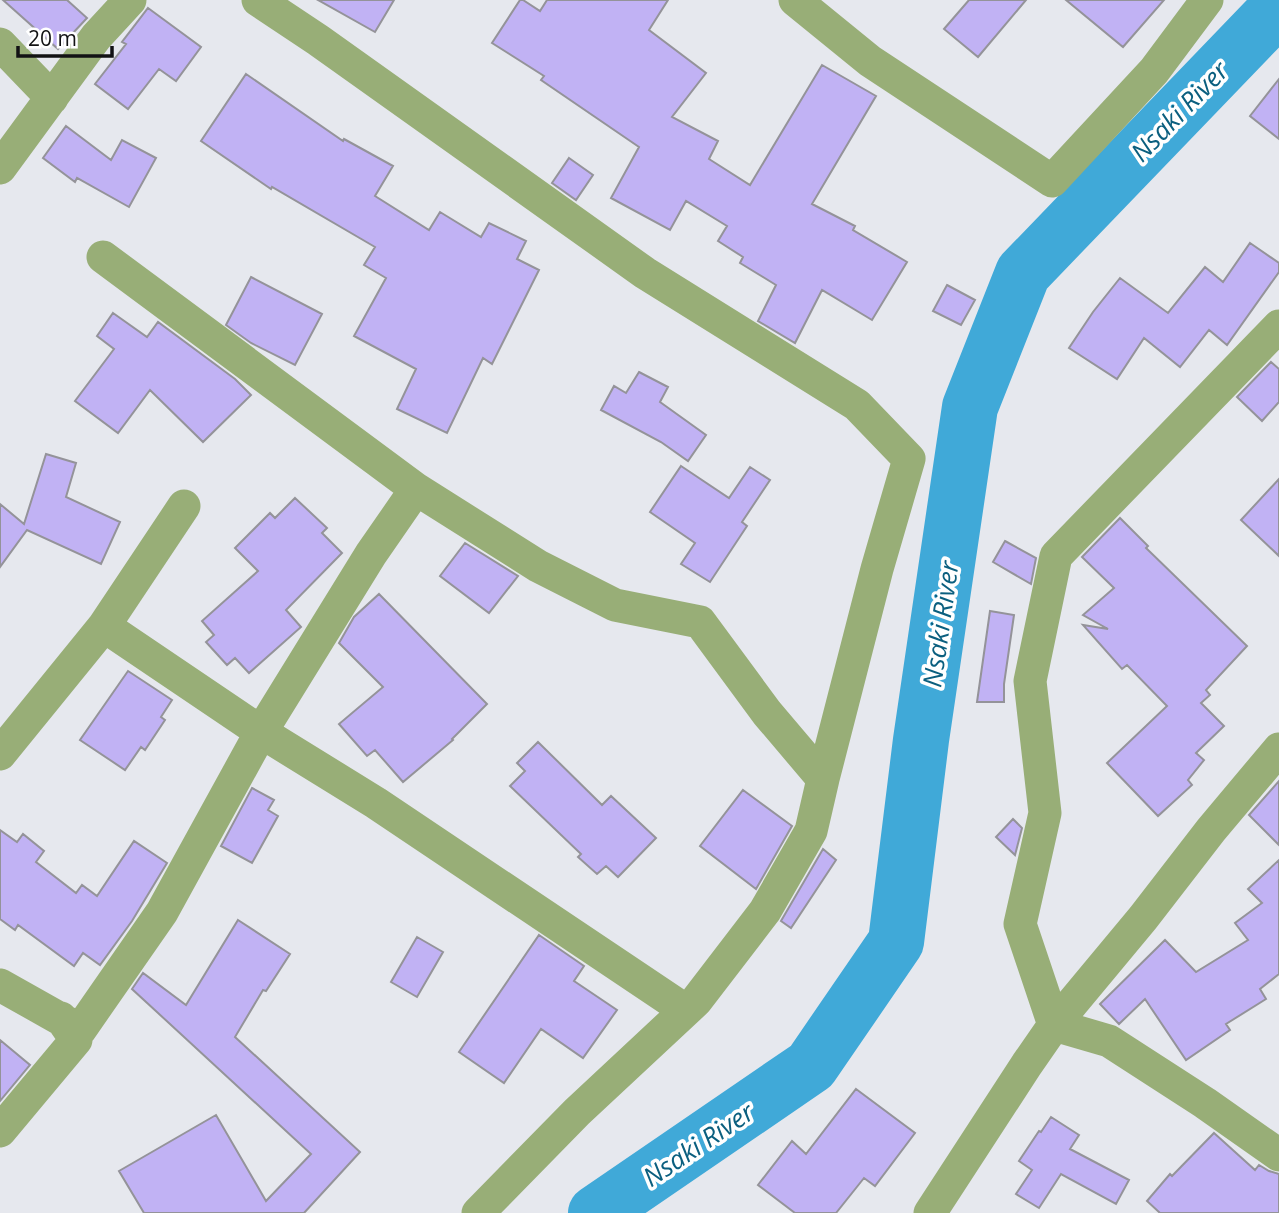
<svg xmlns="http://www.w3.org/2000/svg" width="1279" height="1213" font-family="'Open Sans',sans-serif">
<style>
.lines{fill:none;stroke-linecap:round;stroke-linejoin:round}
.river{stroke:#40a9d8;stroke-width:56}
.building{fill:#c1b2f4;stroke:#949399;stroke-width:2}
.minor{stroke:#98ae77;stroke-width:33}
.labels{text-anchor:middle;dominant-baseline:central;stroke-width:7;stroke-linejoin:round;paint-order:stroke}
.water-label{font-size:26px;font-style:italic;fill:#0b5f7f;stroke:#fff}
</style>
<rect width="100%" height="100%" fill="#e6e8ee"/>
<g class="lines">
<!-- river -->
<path class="river" d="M596 1213 811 1066 896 942 921 740 970 407 1023 273 1279 7"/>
</g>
<!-- building -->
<path class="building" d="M3 0H67L87 18 58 49Z
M318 0H394L375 32Z
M520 0H523L540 11 547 0H668L649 30 706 73 672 117 718 141 709 159 750 185 822 65 876 96 812 204 855 226 853 230 907 262 872 320 822 290 795 343 758 321 776 285 740 263 743 257 718 241 727 226 686 201 670 230 611 198 639 147 541 80 544 76 492 43Z
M969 0H1026L978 57 944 29Z
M1066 0H1164L1123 47Z
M148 8 201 47 176 81 159 69 128 109 95 84 126 44 122 42Z
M246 74 343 141 344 139 393 166 375 196 429 230 440 212 481 237 489 223 526 241 517 259 539 270 492 364 483 358 447 433 397 409 416 369 354 336 386 278 364 265 375 247 272 187 271 189 201 141Z
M1279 79V139L1250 116Z
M66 126 111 160 122 140 156 158 129 207 77 178 75 182 43 158Z
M569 158 593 175 576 200 552 183Z
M1250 243 1279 263V272L1227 345 1209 330 1180 367 1144 338 1117 379 1069 348 1093 312 1120 278 1168 313 1205 267 1223 282Z
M251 277 322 314 295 365 251 343 226 325Z
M947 285 975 300 961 325 933 311Z
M113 313 147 337 158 322 235 379 251 395 203 442 150 390 118 433 75 401 114 349 97 336Z
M1271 362 1279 369V402L1262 421 1237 397Z
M639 372 668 387 660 402 706 435 688 461 661 442 601 410 614 386 626 393Z
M46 454 76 463 66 497 120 522 101 564 27 530 0 567V504L24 524Z
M681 466 729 498 750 467 770 480 742 522 747 526 710 582 681 564 695 543 650 512Z
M1279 479V556L1241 520Z
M295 498 327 528 322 533 342 553 286 610 301 627 249 673 235 658 227 665 206 642 214 635 202 621 258 571 235 548 270 513 275 518Z
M1120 518 1148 546 1146 548 1247 646 1206 690 1210 695 1201 703 1224 726 1196 753 1204 760 1188 780 1192 785 1158 816 1107 763 1167 706 1127 665 1122 669 1083 625 1108 629 1083 615 1114 588 1082 557Z
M1005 541 1036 558 1031 584 993 562Z
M465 543 518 576 489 613 440 576Z
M379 594 487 704 452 739 453 740 403 782 375 750 367 756 339 724 383 687 339 643 354 617Z
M990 611 1014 615 1004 684V702H977Z
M128 671 172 700 161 717 165 720 145 750 141 747 125 770 80 740Z
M538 742 602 805 611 796 656 838 618 877 606 866 597 874 578 857 581 854 510 786 525 771 517 763Z
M1279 781V845L1249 815Z
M252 788 274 800 268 810 278 816 252 863 221 846Z
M743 790 792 826 756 889 700 846Z
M1013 819 1022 828 1015 855 996 837Z
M0 830 17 842 23 834 44 851 36 862 76 893 82 885 97 896 134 841 167 863 132 921 100 965 83 953 74 966 18 925 15 930 0 919Z
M823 849 836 860 791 928 781 921Z
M1279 860V974L1260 989 1266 999 1226 1024 1230 1030 1186 1060 1145 999 1119 1024 1100 1004 1165 940 1196 972 1248 940 1235 923 1262 903 1248 889Z
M238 920 290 954 266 991 263 990 235 1037 360 1152 304 1213H144L119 1171 216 1115 266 1201 311 1154 132 989 143 973 186 1005Z
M539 935 584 966 574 981 617 1010 583 1058 541 1029 504 1083 459 1052Z
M417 937 443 952 417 997 391 982Z
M0 1040 30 1065 0 1101Z
M856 1089 915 1133 875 1186 864 1178 836 1213H795L758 1185 792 1141 806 1154Z
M1051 1117 1079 1135 1070 1149 1129 1180 1116 1204 1061 1174 1039 1208 1016 1194 1032 1170 1019 1161 1039 1131 1041 1132Z
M1214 1133 1255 1170 1259 1165 1269 1171 1279 1174V1213H1160L1147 1201 1170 1174 1172 1176Z"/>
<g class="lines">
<!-- minor -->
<path class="minor" d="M258 0 318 40 645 273 857 405 909 459 877 569 823 779
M795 0 870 61 1052 181 1154 71 1207 0
M0 44 52 98
M0 168 96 37 130 0
M103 257 416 489 538 566 615 605 700 622 767 713 823 779 811 831 765 911 696 1001 577 1112 478 1213
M104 626 261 732 376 803 685 1010
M0 754 104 626 184 506
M0 985 80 1030 162 912 261 732 371 554 416 489
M1054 1025 1020 924 1045 813 1030 681 1056 556 1279 326
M1054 1025 1143 918 1211 830 1279 749
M0 1131 76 1040 61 1018
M930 1213 1027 1064 1054 1025 1109 1041 1205 1103 1279 1155"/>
</g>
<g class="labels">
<!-- water labels -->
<g class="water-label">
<text transform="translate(1179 111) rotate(-46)">Nsaki River</text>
<text transform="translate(940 624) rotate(-82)">Nsaki River</text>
<text transform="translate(698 1144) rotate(-34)">Nsaki River</text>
</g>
</g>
<!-- scale -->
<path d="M18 46v10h94v-10" fill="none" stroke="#121214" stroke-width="3.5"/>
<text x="28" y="46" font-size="21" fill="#121214" stroke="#ffffff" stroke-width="5" paint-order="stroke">20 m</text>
</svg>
